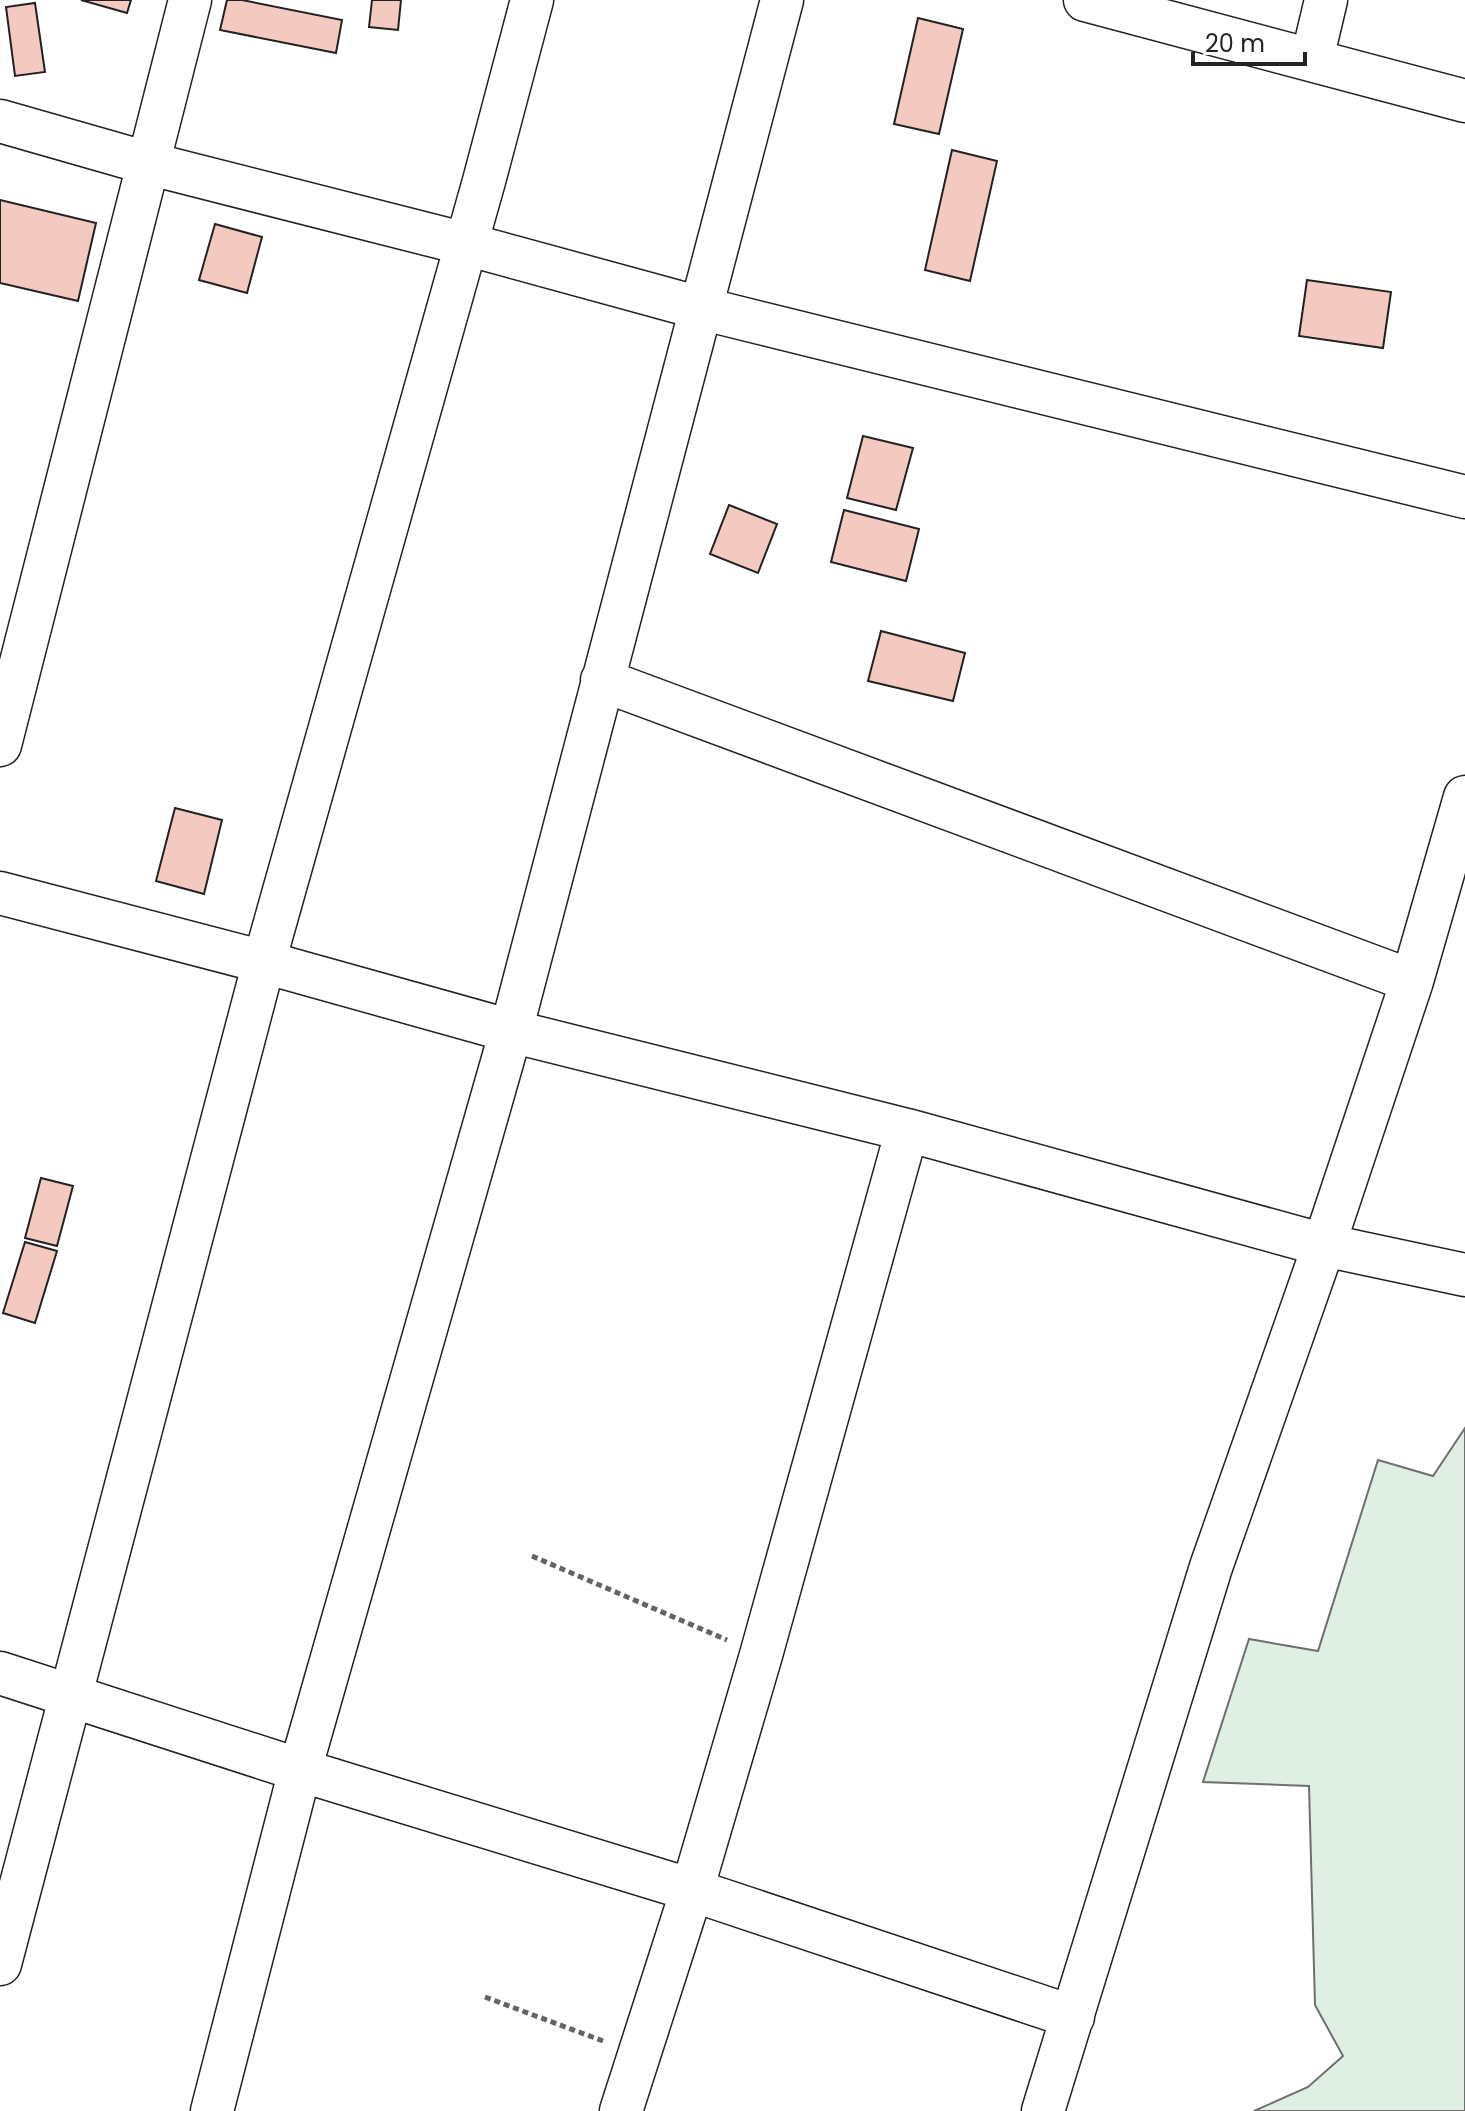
<svg xmlns="http://www.w3.org/2000/svg" width="1465" height="2111" font-family="Poppins,sans-serif">
<style>
.green{fill:#e0efe3;stroke:#6f6f6f;stroke-width:2}
.building{fill:#f3c9c0;stroke:#222;stroke-width:2}
.lines{fill:none;stroke-linecap:round;stroke-linejoin:round}
.minor-casing{stroke:#222;stroke-width:45}
.path{stroke:#646464;stroke-width:5;stroke-dasharray:6 4;stroke-linecap:butt}
.minor{stroke:#fff;stroke-width:42}
</style>
<rect width="100%" height="100%" fill="#fff"/>
<!-- green -->
<path class="green" d="M1465 1428V2111H1254L1308 2087 1343 2056 1315 2005 1309 1786 1203 1782 1249 1639 1318 1651 1378 1460 1433 1476Z"/>
<!-- building -->
<path class="building" d="M81 0H131L127 13Z
M227 0H242L342 20 336 53 220 30Z
M372 0H401L398 30 369 27Z
M35 3 45 72 15 76 6 7Z
M918 18 963 29 939 134 894 124Z
M952 150 997 161 970 281 925 270Z
M0 200 96 223 78 301 0 283Z
M215 224 262 237 247 293 199 280Z
M1307 280 1391 292 1383 348 1299 336Z
M863 436 913 448 896 510 847 498Z
M729 505 777 524 758 573 710 554Z
M844 510 919 529 906 581 831 562Z
M881 631 965 653 953 701 868 681Z
M175 808 222 820 204 894 156 881Z
M41 1178 73 1186 57 1246 25 1238Z
M25 1242 57 1251 35 1323 3 1313Z"/>
<g class="lines">
<!-- minor casing -->
<g class="minor-casing">
<path id="minor" d="M1085 0 1465 101
M1312 59 1326 0
M0 121 147 163 466 244 700 308 1465 497
M602 680 1412 981
M0 745 190 0
M0 893 264 962 511 1031 907 1130 1324 1245 1465 1275
M0 1673 300 1770 692 1890 1073 2017
M0 1964 264 962 484 181 532 0
M212 2111 300 1770 511 1031 782 0
M621 2111 692 1890 761 1655 907 1130
M1043 2111 1211 1567 1324 1245 1412 981 1465 797"/>
</g>
<!-- path -->
<path class="path" d="M532 1556 727 1640
M485 1997 603 2041"/>
<!-- minor -->
<use href="#minor" class="minor"/>
</g>
<!-- scale -->
<path d="M1193 52v12h112v-12" fill="none" stroke="#222222" stroke-width="4"/>
<text x="1205" y="52" font-size="24" fill="#222222" stroke="#ffffff" stroke-width="6" paint-order="stroke">20 m</text>
</svg>
